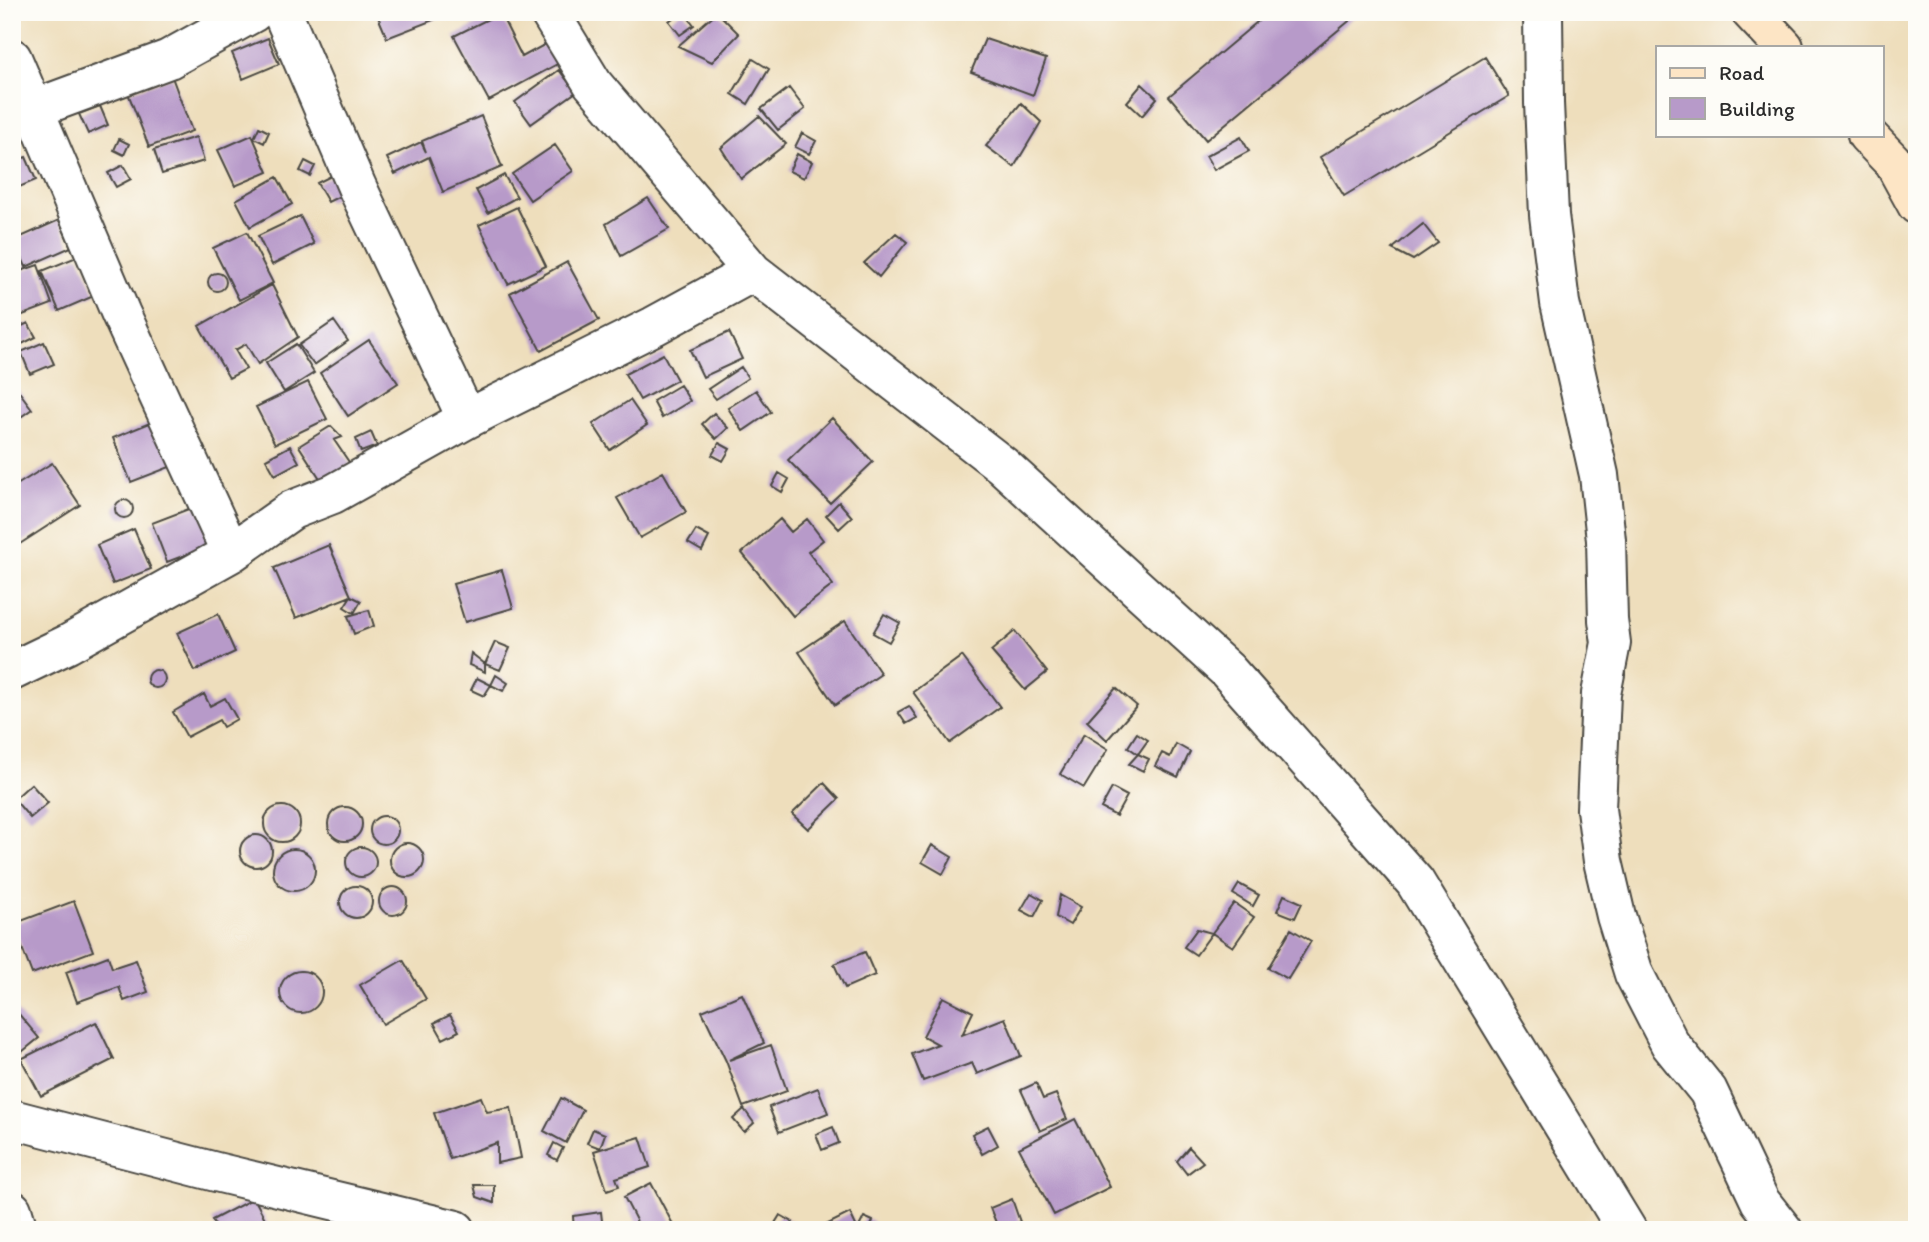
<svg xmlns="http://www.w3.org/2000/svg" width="1929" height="1242" font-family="Itim,sans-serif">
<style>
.building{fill:#b79ac9}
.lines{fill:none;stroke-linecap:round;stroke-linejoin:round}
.street-casing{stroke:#484641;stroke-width:42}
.secondary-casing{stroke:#484641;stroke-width:42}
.street{stroke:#fff;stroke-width:38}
.secondary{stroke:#fde5c5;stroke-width:38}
</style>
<rect width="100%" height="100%" fill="#fdfcf7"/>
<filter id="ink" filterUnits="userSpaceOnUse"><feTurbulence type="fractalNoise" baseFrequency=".0143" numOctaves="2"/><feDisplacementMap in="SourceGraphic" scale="14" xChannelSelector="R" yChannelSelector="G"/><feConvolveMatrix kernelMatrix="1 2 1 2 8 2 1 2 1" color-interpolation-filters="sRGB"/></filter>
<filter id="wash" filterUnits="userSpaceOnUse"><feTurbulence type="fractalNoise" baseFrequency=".00686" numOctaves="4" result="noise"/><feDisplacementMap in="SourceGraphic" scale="28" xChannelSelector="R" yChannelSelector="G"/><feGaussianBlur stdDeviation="1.57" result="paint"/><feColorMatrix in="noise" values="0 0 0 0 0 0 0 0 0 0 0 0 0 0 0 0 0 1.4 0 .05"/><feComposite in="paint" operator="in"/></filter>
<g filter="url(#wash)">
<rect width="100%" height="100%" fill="#eedebc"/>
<g id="blocks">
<!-- building -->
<path class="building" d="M376 12H439L441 17 387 38Z
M681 12H684L694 25 680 35 669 21Z
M717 12 739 34 712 62 678 46Z
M1269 12H1360L1206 140 1169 96Z
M500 13 522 57 553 40 565 60 489 101 454 36Z
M268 38 279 64 243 79 232 53Z
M985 39 1046 59 1033 95 971 72Z
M1485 57 1509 96 1344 196 1320 157Z
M753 59 769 69 748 104 732 94Z
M559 70 576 92 531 124 515 102Z
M172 77 192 131 149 147 128 93Z
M1142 84 1157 98 1142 116 1127 102Z
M789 88 805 109 778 130 761 109Z
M1021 103 1041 122 1014 167 986 146Z
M100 106 108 125 88 134 79 114Z
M481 116 502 167 443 192 429 157 395 174 387 158 421 142 426 152 422 141Z
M759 116 786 144 741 179 721 148Z
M259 127 269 132 264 143 254 138Z
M802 133 816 141 809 154 795 147Z
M252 135 268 172 235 186 218 150Z
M196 137 204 161 162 174 154 150Z
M1241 137 1249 151 1214 170 1206 156Z
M119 139 129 144 124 155 114 150Z
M555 145 573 171 530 200 512 174Z
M797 154 812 162 804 178 789 171Z
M26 157 36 180 12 190V162Z
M305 161 315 166 310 176 300 171Z
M123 165 131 179 116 187 108 173Z
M333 175 344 194 328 202 317 183Z
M504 175 517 197 488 213 476 190Z
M277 177 292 204 250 227 236 200Z
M648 198 669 229 621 256 606 224Z
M517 207 546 266 508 284 479 225Z
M300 216 314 244 272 265 258 236Z
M59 220 71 247 26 267 14 240Z
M1423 224 1438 243 1413 260 1392 249Z
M247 232 273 283 239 300 213 248Z
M896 233 907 242 879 277 864 263Z
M79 256 96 295 59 311 42 271Z
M567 262 599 320 541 351 510 293Z
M38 265 52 304 12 319V274Z
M208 282a9 9 0 1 1 18 0a9 9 0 1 1-18 0Z
M272 285 298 337 258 364 246 344 235 350 246 369 229 378 199 326Z
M334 321 348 341 314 365 299 345Z
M28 323 36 337 20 345 12 331Z
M729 332 742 359 703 377 690 350Z
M369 340 398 383 348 416 320 373Z
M44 342 54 364 30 374 21 352Z
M296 344 314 373 284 392 266 363Z
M663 354 677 380 640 400 625 374Z
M741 367 748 378 716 399 708 389Z
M12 382 32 409 12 423Z
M308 382 327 419 275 444 256 407Z
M680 385 690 401 662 418 653 401Z
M756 390 771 412 743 431 728 408Z
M630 400 647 425 610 450 593 424Z
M714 413 728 428 716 439 702 424Z
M832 418 873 462 830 503 788 460Z
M157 420 175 465 131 482 113 438Z
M331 426 342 437 334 440 351 465 323 483 299 446Z
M371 432 377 446 361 452 356 439Z
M719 443 730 449 723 461 712 455Z
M290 446 299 462 275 475 266 459Z
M52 463 80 505 12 549V488Z
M663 472 686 512 640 538 617 498Z
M779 473 789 479 782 492 772 486Z
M115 509a9 9 0 1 1 18 0a9 9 0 1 1-18 0Z
M839 502 852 517 839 529 826 515Z
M199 505 214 544 167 562 152 523Z
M780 519 791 532 807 519 823 540 808 552 833 585 793 616 742 553Z
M134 529 151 569 113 584 97 545Z
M696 530 709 537 702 551 688 543Z
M329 545 351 596 296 618 274 568Z
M502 570 513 608 465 622 453 584Z
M351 596 361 601 354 613 344 607Z
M369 610 374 626 354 634 348 616Z
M218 614 235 652 195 671 177 633Z
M884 614 900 623 889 642 873 633Z
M845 621 881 674 835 705 799 652Z
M1015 631 1047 672 1025 690 991 651Z
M495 642 510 648 500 670 485 664Z
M471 653 485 664V672L469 665Z
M962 656 1000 707 950 743 913 692Z
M147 679a9 9 0 1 1 18 0a9 9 0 1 1-18 0Z
M496 675 508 683 503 691 491 685Z
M477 678 491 685 484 696 471 690Z
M1116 688 1137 706 1107 740 1087 721Z
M204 694 210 706 225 698 237 719 223 727 219 720 187 737 173 712Z
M909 706 917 718 906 724 898 712Z
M1137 733 1148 740 1138 754 1128 747Z
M1084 734 1108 749 1084 788 1060 774Z
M1176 744 1190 752 1178 777 1155 766 1162 753 1170 757Z
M1138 754 1149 759 1143 771 1129 764Z
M824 783 839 799 808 829 792 814Z
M31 784 48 803 30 818 14 799Z
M1112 788 1127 796 1116 816 1101 808Z
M264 824a18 18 0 1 1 36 0a18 18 0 1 1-36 0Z
M328 824a17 17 0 1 1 34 0a17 17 0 1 1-34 0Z
M370 830a14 14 0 1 1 28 0a14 14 0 1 1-28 0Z
M240 851a16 16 0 1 1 32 0a16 16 0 1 1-32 0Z
M390 860a17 17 0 1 1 34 0a17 17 0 1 1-34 0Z
M932 845 952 857 943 874 922 862Z
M346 862a15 15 0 1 1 30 0a15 15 0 1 1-30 0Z
M273 870a21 21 0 1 1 42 0a21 21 0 1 1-42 0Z
M1239 884 1259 895 1253 906 1233 894Z
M340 902a16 16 0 1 1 32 0a16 16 0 1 1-32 0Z
M379 901a14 14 0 1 1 28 0a14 14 0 1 1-28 0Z
M1031 893 1043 900 1034 917 1021 910Z
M1060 895 1081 907 1070 925 1056 917Z
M1284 895 1302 903 1295 918 1277 911Z
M74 901 93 951 32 974 13 924Z
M1234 903 1254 917 1233 947 1212 933Z
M1197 929 1212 933 1196 955 1184 947Z
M1291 929 1311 941 1288 979 1268 968Z
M865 952 875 975 845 988 834 964Z
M108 956 112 968 136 960 148 992 124 1001 119 987 77 1002 66 972Z
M403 960 426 999 383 1024 360 985Z
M280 992a21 21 0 1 1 42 0a21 21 0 1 1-42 0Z
M742 994 764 1043 729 1060 771 1045 787 1091 743 1107 726 1061 702 1011Z
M943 997 973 1012 962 1035 1005 1018 1021 1056 977 1074 972 1063 923 1081 912 1054 938 1044 923 1036Z
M12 1006 39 1038 12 1060Z
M450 1015 459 1031 443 1039 434 1023Z
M96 1022 114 1059 41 1096 21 1059Z
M1036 1083 1043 1099 1056 1094 1067 1119 1040 1131 1021 1090Z
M818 1088 828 1113 779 1132 769 1107Z
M481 1097 487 1112 511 1108 521 1158 497 1163V1143L450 1159 434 1113Z
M561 1098 583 1110 566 1143 544 1131Z
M744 1109 754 1123 744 1132 733 1119Z
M1075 1119 1110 1187 1054 1215 1019 1148Z
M988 1126 998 1145 982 1154 972 1134Z
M833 1127 839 1143 822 1150 816 1134Z
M593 1129 605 1134 600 1148 587 1143Z
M640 1137 650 1167 616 1178 619 1186 607 1190 594 1151Z
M554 1143 563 1148 557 1160 548 1155Z
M1189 1147 1203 1162 1187 1174 1177 1161Z
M651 1183 676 1230H641L624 1197Z
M474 1185H494V1203L477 1197Z
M254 1198 271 1230H218L212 1220Z
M1012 1199 1020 1222 999 1230 990 1208Z
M601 1212 603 1230H574L573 1216Z
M850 1213 858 1230H816Z
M780 1215 793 1222 788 1230 772 1228Z
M864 1217 873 1221 869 1230 858 1229Z"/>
</g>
</g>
<g filter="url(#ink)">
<use href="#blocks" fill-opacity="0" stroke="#484641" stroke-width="2"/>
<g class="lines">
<!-- street casing -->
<g class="street-casing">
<path id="street" d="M282 12 357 187 467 419
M549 12 593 84 753 272 1002 465 1227 670 1415 882 1627 1230
M1543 12 1544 103 1549 215 1560 303 1599 475 1606 540 1608 620 1611 643 1601 694 1596 809 1603 861 1616 916 1634 974 1670 1044 1708 1091 1760 1201 1783 1230
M12 58 121 314 231 553
M12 117 169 59 254 12
M12 671 68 644 231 553 292 510 333 494 467 419 654 326 753 272
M12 1119 216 1172 456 1230
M12 1210 18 1230"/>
</g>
<!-- secondary casing -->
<g class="secondary-casing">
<path id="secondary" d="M1751 12 1784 47
M1867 135 1894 163 1917 205"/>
</g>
<!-- street -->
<use href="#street" class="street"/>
<!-- secondary -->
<use href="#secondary" class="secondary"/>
</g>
</g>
<!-- margin -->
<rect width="1929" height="1242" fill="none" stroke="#fdfcf7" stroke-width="42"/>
<!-- legend -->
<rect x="1656" y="46" width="228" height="91" fill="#fdfcf7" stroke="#a9a8a5" stroke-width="2"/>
<rect x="1670" y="68" width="35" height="10" fill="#fde5c5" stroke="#a9a8a5" stroke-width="2"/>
<text x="1719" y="80" font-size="21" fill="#2b2b2b">Road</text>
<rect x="1670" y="98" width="35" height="21" fill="#b79ac9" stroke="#a9a8a5" stroke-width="2"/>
<text x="1719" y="116" font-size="21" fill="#2b2b2b">Building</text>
</svg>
